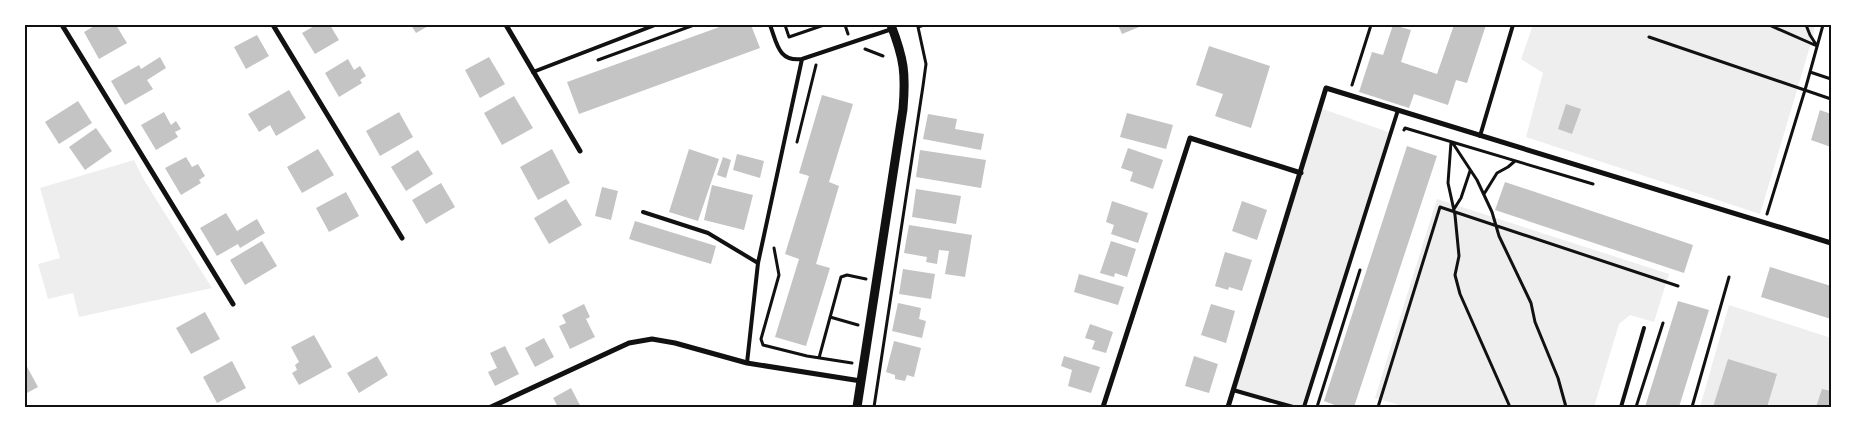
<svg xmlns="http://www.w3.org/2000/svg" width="1856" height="432" font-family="Inter,sans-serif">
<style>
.green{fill:#eee}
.building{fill:#c4c4c4}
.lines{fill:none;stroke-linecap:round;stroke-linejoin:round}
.path{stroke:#111;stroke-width:3}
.service{stroke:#111;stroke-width:4}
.minor{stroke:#111;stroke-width:5}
.tertiary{stroke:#111;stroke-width:9}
.neatline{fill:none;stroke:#111;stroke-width:2}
</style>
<rect width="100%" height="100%" fill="#fff"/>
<!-- green -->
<path class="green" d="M1533 25H1814V33L1760 214 1526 137 1543 73 1521 59Z
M1320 108 1391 133 1304 407H1293L1233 390Z
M134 160 144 180 212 288 79 317 73 293 48 299 38 264 60 258 40 188Z
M1437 199 1669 274 1654 322 1630 315 1619 324 1594 407H1407L1375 398Z
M1729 305 1831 338V407H1700Z"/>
<!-- building -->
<path class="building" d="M96 25H116L127 43 99 59 84 32Z
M316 25H330L339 40 315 54 302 33Z
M411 25H430L416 33Z
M725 25H751L760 48 579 114 567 82Z
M1118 25H1144L1122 34Z
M1393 25 1411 30 1401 62 1437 74 1454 25H1486L1467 83 1456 80 1448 105 1414 94 1409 108 1359 92 1372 52 1383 55Z
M257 35 269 56 246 69 234 47Z
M1209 46 1270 66 1251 128 1215 116 1223 94 1196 85Z
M160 57 166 68 147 80 153 89 125 105 111 81 139 65 141 69Z
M489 57 505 84 480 98 465 70Z
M348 59 354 70 360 66 366 76 360 80 362 83 339 97 325 73Z
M289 90 306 118 276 136 270 125 259 132 248 114Z
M822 95 853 104 829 182 839 186 816 264 830 268 806 346 775 337 799 259 785 254 809 176 799 173Z
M514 96 533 128 502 145 484 113Z
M78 101 92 123 59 144 45 122Z
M1566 104 1581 109 1572 134 1558 129Z
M1820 110 1831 114V147L1811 140Z
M164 112 171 125 176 121 181 129 175 132 178 137 156 150 141 125Z
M399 112 413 137 380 156 366 131Z
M1127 113 1173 125 1166 149 1120 137Z
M928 114 957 119 955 129 984 134 981 150 923 139Z
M96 128 112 151 85 170 69 147Z
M1407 146 1437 156 1354 407H1340L1324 401Z
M1128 148 1163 160 1153 189 1130 181 1133 172 1121 168Z
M318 149 334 175 302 193 287 167Z
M552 149 570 183 538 200 520 167Z
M689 149 719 159 698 221 669 212Z
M418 150 433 174 406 191 391 167Z
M920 150 986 160 981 188 916 177Z
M737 154 764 161 760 178 733 170Z
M186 157 192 167 198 164 205 176 199 180 201 183 181 195 165 168Z
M723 157 731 160 726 178 717 175Z
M1505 182 1693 245 1684 273 1495 210Z
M441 183 455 207 426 224 412 200Z
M712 185 753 195 744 230 704 220Z
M602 187 618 191 611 220 595 216Z
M916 189 961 196 956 224 912 217Z
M346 192 359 216 329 232 316 208Z
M566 199 582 225 549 244 534 218Z
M1112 201 1148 213 1138 243 1111 234 1114 225 1106 222Z
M1242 201 1267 210 1257 240 1232 231Z
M226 213 237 231 257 219 265 233 240 248 238 244 217 256 200 228Z
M635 221 716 246 711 264 629 239Z
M909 225 972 235 965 277 945 274 949 251 939 250 937 264 926 262 927 257 904 253Z
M262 241 277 266 245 285 230 260Z
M1111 241 1136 249 1127 277 1115 273 1114 277 1100 273Z
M1225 252 1252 260 1242 291 1229 287 1228 290 1215 286Z
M1770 267 1831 286V319L1761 297Z
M903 269 935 274 931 299 899 294Z
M1079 274 1124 287 1118 305 1074 292Z
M1678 301 1709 310 1679 407H1645Z
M898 303 921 308 919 319 926 321 922 338 892 331Z
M584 304 590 317 586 319 595 337 570 349 559 326 566 323 562 315Z
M1211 304 1235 311 1226 343 1201 335Z
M205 312 220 339 191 354 176 328Z
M1090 324 1113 332 1106 353 1092 349 1095 341 1085 338Z
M314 335 332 367 299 385 292 373 297 370 295 365 299 362 291 347Z
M544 338 554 357 535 367 525 348Z
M894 341 921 348 914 377 907 375 905 381 895 379V375L886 372Z
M505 346 519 374 495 386 488 372 497 368 490 353Z
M377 356 388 375 359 393 347 373Z
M1064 356 1100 367 1091 393 1068 386 1072 370 1061 366Z
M1194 356 1218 364 1209 393 1185 386Z
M1728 359 1777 374 1767 407H1713Z
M232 361 246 388 217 403 203 377Z
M25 363 38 387 25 394Z
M571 388 581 407H558L553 398Z
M1822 389 1831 391V407H1816Z"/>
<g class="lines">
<!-- path -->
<path class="path" d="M785 25 789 37 824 25
M845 25 848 34
M1769 25 1817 46 1810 35 1806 25
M1649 37 1831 99
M865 49 883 56
M598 60 694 25
M1810 72 1831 79
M1352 85 1371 25
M1404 130 1405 128 1593 184
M797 142 816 65
M1451 142 1448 183 1455 215 1459 256 1455 275 1460 294 1510 407
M1452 142 1477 180 1492 212 1499 236 1531 303 1535 322 1558 378 1566 407
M1484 194 1497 173 1508 167 1515 161
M1454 209 1461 198 1470 171
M1767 214 1805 90 1823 25
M774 248 779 275 761 339 763 345 807 356 852 363
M830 317 858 325
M819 358 841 277 847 275 866 279
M874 407 923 86 926 64 918 27 924 25
M1317 407 1360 270
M1378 407 1440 207 1678 286
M1636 407 1663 323
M1692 407 1729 277"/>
<!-- service -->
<path class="service" d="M770 25C777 43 778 62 802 59L892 29
M533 72 655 25
M1480 136 1513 25
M643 212 708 233 758 263
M747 363 758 263 802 59
M1233 390 1293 407
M1304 407 1398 110
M1621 407 1644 328"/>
<!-- minor -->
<path class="minor" d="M62 25 233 304
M273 25 402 238
M506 25 580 151
M491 407 629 343 652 339 675 343 747 363 861 381
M1103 407 1190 138 1301 173
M1228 407 1326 88 1831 243"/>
<!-- tertiary -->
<path class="tertiary" d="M857 407 903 109C906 73 904 59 891 25"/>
</g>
<!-- border -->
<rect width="1856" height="432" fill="none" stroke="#ffffff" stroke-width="52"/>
<rect x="26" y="26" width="1804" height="380" class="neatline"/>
</svg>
